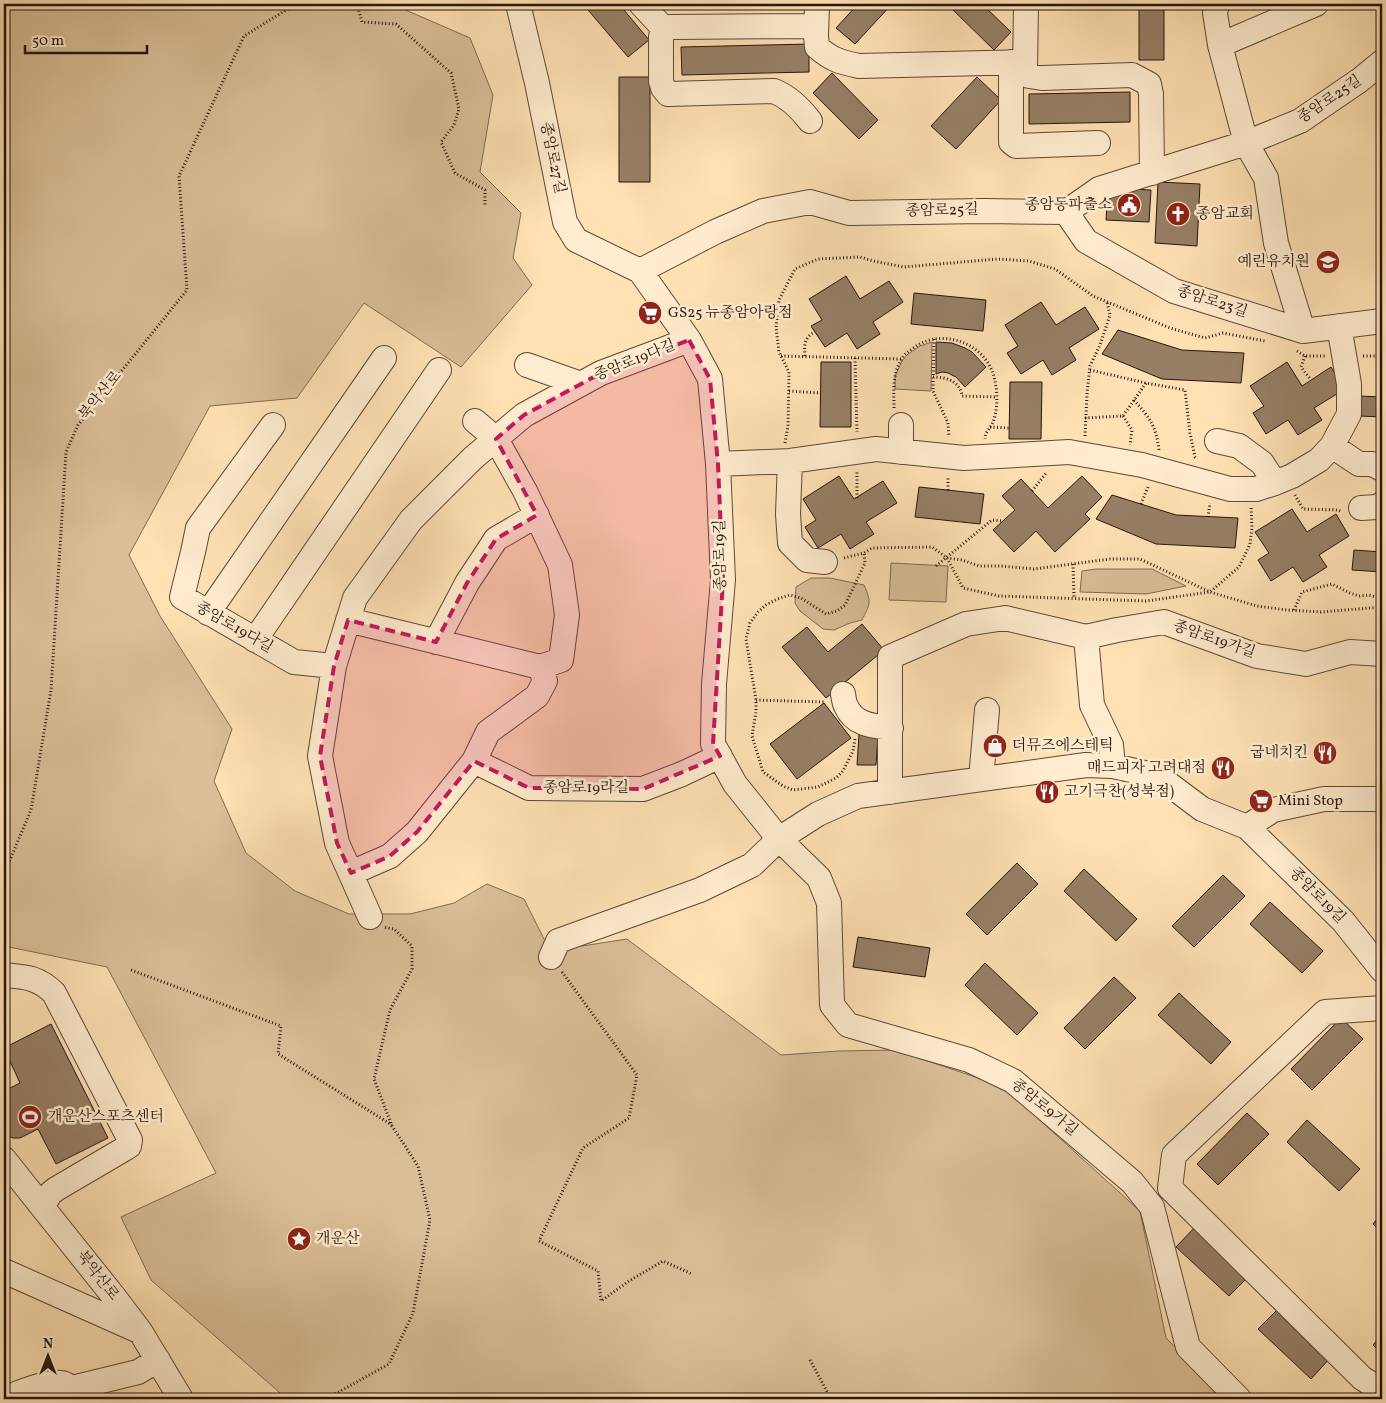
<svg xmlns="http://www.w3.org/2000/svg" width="1386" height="1403" font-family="Vollkorn,'Noto Serif KR',serif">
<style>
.green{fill:#dabe98;stroke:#806a54}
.building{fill:#977f65;stroke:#26150f}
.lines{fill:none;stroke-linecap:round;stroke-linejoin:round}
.minor-casing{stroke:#5c4838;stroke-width:26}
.path{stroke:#26150f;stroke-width:3;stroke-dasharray:1 2.5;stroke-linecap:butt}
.minor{stroke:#ffecce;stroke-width:24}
.marked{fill:#c2185b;fill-opacity:0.2;stroke:#c2185b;stroke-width:4;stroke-dasharray:10 6;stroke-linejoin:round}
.labels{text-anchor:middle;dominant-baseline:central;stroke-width:5;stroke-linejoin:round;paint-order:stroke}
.street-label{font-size:15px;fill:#26150f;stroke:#ffecce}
.poi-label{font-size:15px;fill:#26150f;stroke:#ffecce;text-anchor:start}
</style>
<rect width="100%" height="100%" fill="#ffe1b4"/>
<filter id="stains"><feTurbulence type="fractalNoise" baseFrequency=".004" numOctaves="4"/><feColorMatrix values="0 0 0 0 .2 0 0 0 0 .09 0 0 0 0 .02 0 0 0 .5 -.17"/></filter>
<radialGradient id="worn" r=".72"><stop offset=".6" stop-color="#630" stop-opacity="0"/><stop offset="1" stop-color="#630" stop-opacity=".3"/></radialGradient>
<!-- green -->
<path class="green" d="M4 4H398L401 8 470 38 493 95 480 172 521 213 513 258 532 285 461 367 364 303 297 398 210 406 129 555 160 616 232 729 214 781 246 853 295 891 349 914H410L454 903 487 884 524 899 550 951 627 939 781 1055 839 1051 895 1050 1002 1086 1140 1211 1166 1338 1228 1399H287L151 1280 121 1217 216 1173 107 967 4 946Z
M932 342 931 391 895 389V376L902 361 908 354 920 346Z
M891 563 948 566 946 602 889 600Z
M1096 569H1152L1186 586 1146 594 1080 592 1082 571Z
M811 578H830L864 585C872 603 870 604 862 620L850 623 834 630 823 629 800 611 795 603 796 587Z"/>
<!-- building -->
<path class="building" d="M583 4H619L649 40 628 57Z
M858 4H892L855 44 836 28Z
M947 4H982L1011 32 994 50Z
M1139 4H1164V60H1139Z
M809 44V72L682 75 681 47Z
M832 73 878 120 859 139 813 93Z
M619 77H650V182H619Z
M977 77 1001 100 956 149 931 126Z
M1130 92V122L1029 124V94Z
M1158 182 1200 184 1197 246 1155 243Z
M1108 188 1151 190 1149 222 1106 220Z
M846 276 860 299 889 281 903 302 873 322 880 334 857 349 847 333 825 347 811 326 822 320 809 299Z
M914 293 986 300 983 331 911 324Z
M1041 302 1056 325 1085 307 1099 329 1069 348 1076 360 1052 375 1043 360 1021 374 1007 353 1018 346 1005 325Z
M1118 330 1182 350 1244 353 1241 383 1162 379 1102 354Z
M936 342 952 343 965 348 972 352 986 367 965 387 956 377 948 373 942 372 936 374Z
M821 362H851V427H820Z
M1287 362 1302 386 1331 367 1345 389 1314 408 1322 420 1298 435 1288 420 1266 434 1253 413 1264 406 1250 386Z
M1010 382H1042L1041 439H1009Z
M1360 396 1382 397V417L1359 416Z
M839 476 854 499 883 481 897 503 866 522 874 534 850 549 841 534 818 548 805 527 816 520 803 499Z
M1082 476 1102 497 1085 514 1090 519 1055 552 1036 531 1014 552 993 530 1015 510 1002 496 1021 479 1048 508Z
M919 487 984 494 980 524 915 517Z
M1112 495 1176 515 1238 518 1235 548 1156 544 1096 519Z
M1292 509 1307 532 1336 514 1349 536 1319 555 1327 567 1303 582 1293 567 1271 581 1258 560 1269 553 1255 532Z
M1354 550 1382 552V572L1352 570Z
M862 624 884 650 826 698 782 647 807 627 828 652Z
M824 703 851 738 797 779 770 744Z
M859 734 878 735 876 765H857Z
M1017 863 1038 884 987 935 966 914Z
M1084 869 1137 919 1116 941 1064 891Z
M1223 875 1245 896 1194 947 1172 926Z
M1270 902 1323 951 1302 973 1250 924Z
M858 937 930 948 925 977 853 967Z
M985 963 1038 1013 1017 1035 965 985Z
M1114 977 1136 998 1085 1049 1064 1028Z
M1179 993 1231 1042 1211 1064 1158 1015Z
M1341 1018 1363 1039 1312 1090 1291 1069Z
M51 1024 108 1138 56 1164 38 1129 20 1138H13L4 1134V1091L20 1083 4 1048Z
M1247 1113 1269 1134 1218 1185 1197 1164Z
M1307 1120 1360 1169 1339 1191 1287 1142Z
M1382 1213V1233L1373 1224Z
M1197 1225 1250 1275 1229 1296 1176 1247Z
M1279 1308 1331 1357 1311 1379 1258 1329Z
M1382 1335V1354L1373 1345Z"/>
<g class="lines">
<!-- minor casing -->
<g class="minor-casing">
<path id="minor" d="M518 4 537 83 565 222 576 240 640 271 689 340 710 379 718 464 723 580 714 684 713 744 735 784 779 839 819 878 829 903 832 1005 848 1025 969 1060 1013 1081 1132 1182 1152 1207 1188 1347 1239 1399
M641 4 665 30
M817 4 816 36 817 47C832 60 840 62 859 66L1025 62
M1026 4 1025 70 1029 76 1042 78 1132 75 1149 84 1151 94 1152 173
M1217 4 1215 13 1220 45 1246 143 1266 178 1276 243 1303 331
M1220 45 1316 4
M1011 62V142L1016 146 1098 143
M810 121C800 108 789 97 774 91L668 94 663 88 661 81V36L665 30 670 27 816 26
M1066 212 1086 241 1174 291 1303 331 1382 321
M640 271 715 232 763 211 810 202 849 213 984 211 1066 212 1099 189 1246 143 1300 121 1360 80 1382 62
M527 365 581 384
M475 421 496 439 525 491 560 565 567 615 561 660 540 667
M273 425 198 528 193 552 182 597 294 662 334 666
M901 425V452
M1217 441 1239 446 1262 463 1275 483
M1332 446 1359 464H1372L1382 469
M790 461 788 514 790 543 807 560 825 562
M718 464 790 461 876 449 964 458 1069 452 1142 465 1230 489H1256L1275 483 1292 476 1319 460 1332 446 1349 414V384L1339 326
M1361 508 1377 507 1382 504
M208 613 384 358
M348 620 540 667
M1086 637 1092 705 1111 745 1113 766
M255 640 439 370
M436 642 467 583 496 539 537 515
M540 667 545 681 537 696 488 732 474 761 529 788 643 789 682 774 720 756
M843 694C844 698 844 703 846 706 854 725 873 726 891 728
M981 779 987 710
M890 792V657L966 624 1005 618 1086 637 1117 630 1164 622 1257 656 1306 664 1350 652 1382 654
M1247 827 1273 810 1324 799H1382
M351 873 390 856 417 832 474 761
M370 917 337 843 320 756 334 666 355 598 411 520 473 458 524 415 601 373 689 340
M551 957 558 941 700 890 752 865 779 839 818 814 858 796 1086 765 1113 766 1158 776 1202 809 1247 827 1343 921 1382 970
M4 975C25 977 38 977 54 993L130 1140 129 1146 126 1148 56 1189 51 1193 42 1206
M1382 1008 1325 1012 1174 1155 1170 1188 1362 1378 1382 1391
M4 1159 115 1298 140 1331 181 1399
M4 1271 139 1331
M18 1393C30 1389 56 1378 67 1385L68 1389
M68 1399V1389L138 1372 158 1360"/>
</g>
<!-- path -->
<path class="path" d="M357 4 362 22 396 24 451 73 459 109 454 125 441 142 455 173 485 190V207
M934 339 933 391 948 423 949 437
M1297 351 1305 356H1325
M781 356 901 359
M805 356C804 346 804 337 815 332
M1305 356 1301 367 1311 380
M1363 356H1382
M855 358 857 432
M1090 370 1146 383 1185 390 1190 433 1195 457 1197 458
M933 377C946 377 960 381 962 396L996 397
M789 391 820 393
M1134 400C1150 418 1156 426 1159 450
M894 408C894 391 892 375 901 360 904 354 909 351 915 347 943 327 986 344 994 377 998 391 998 409 993 422 990 429 985 432 985 439
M1123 416 1132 430 1130 445
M1085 418 1123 416 1146 383
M990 427 1009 428
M1085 436 1087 394 1090 366 1100 345 1110 315 1107 302
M785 443 788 426 789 372 779 352 776 327 779 300 795 269 818 259 860 257 873 261 904 267 997 259 1029 261 1055 269 1093 296 1170 328 1205 338 1223 333 1265 341
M948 490V476
M1032 491 1047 472
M1295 495 1303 509 1338 510 1342 512
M857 498V471
M1141 504 1148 487
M1208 517 1210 503
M844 558 864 553 872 548 932 547 947 558 962 560 979 566H1001L1034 569 1110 559H1140L1210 592 1257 606 1287 610 1321 612 1382 607
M947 558 963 588 999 596 1146 601 1210 592 1239 567 1250 544 1252 528 1251 507
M1073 564 1074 598
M936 566 992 520 1003 521
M1294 610 1302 592 1332 584 1350 593 1359 596 1369 595 1382 599
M756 700 824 702
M855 739 853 751 843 771 836 778 818 787 793 790 783 786 763 772 752 736 756 712V700L746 639 750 623 758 612 766 605 777 599 790 595 801 598 826 614 837 611 845 605 865 563 864 553
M4 874 31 810 51 690 66 452 78 425 187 290 179 176 244 36 296 4
M131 970 281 1026 278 1054 392 1125
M562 972 637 1075 629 1118 583 1148 539 1241 598 1271 601 1301 629 1281 663 1261 692 1274
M810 1360 831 1399
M326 1399 389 1364 413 1313 430 1220 418 1166 392 1126 374 1079 390 1010 412 969V946L394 929 384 927"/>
<!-- minor -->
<use href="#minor" class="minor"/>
</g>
<!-- marked area -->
<path class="marked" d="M689 340 710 379 718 464 723 580 713 744 720 756 643 789 529 788 474 761 417 832 390 856 351 873 337 843 320 756 334 666 348 620 436 642 467 583 496 539 537 515 496 439 524 415 601 373Z"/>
<!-- icons -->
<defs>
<g id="civic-disc" transform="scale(1.25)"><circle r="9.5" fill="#8f2418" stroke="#ffecce"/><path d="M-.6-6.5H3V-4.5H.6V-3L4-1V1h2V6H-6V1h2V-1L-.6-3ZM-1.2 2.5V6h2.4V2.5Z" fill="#fff"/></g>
<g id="church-disc" transform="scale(1.25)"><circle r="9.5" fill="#8f2418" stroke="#ffecce"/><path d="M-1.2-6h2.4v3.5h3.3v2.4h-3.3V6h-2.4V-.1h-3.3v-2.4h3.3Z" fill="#fff"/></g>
<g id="school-disc" transform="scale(1.25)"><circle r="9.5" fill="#8f2418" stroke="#ffecce"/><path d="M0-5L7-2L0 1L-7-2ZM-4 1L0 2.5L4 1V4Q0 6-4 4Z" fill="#fff"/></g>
<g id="supermarket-disc" transform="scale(1.25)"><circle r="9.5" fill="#8f2418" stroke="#ffecce"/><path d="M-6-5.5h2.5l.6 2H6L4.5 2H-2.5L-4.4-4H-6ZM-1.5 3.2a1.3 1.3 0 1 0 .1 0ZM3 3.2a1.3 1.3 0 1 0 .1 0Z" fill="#fff"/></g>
<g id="shop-disc" transform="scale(1.25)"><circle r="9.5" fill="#8f2418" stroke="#ffecce"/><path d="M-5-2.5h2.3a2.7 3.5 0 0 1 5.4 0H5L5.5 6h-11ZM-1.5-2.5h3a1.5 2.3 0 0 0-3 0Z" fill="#fff"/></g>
<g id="restaurant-disc" transform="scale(1.25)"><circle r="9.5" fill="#8f2418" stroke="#ffecce"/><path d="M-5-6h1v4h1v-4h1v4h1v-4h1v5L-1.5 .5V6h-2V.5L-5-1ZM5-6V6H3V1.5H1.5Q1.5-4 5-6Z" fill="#fff"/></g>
<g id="stadium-disc" transform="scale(1.25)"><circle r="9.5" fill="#8f2418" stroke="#ffecce"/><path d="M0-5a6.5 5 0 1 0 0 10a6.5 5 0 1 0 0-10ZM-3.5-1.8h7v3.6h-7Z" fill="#fff"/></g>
<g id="sight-disc" transform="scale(1.25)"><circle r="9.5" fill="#8f2418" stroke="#ffecce"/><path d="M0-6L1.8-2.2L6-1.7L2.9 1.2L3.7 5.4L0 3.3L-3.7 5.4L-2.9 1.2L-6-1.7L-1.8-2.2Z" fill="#fff"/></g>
</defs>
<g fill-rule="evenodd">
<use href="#civic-disc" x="1129" y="205"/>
<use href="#church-disc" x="1178" y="214"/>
<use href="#school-disc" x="1328" y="262"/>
<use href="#supermarket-disc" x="650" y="313"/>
<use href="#shop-disc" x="995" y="746"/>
<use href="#restaurant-disc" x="1325" y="753"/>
<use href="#restaurant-disc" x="1223" y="768"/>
<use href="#restaurant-disc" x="1047" y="792"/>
<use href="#supermarket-disc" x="1261" y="801"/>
<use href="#stadium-disc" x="30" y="1117"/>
<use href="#sight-disc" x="299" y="1239"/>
</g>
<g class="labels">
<!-- street labels -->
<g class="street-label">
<text transform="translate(1330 100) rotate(-34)">종암로25길</text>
<text transform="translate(552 158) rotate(78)">종암로27길</text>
<text transform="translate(942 211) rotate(-1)">종암로25길</text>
<text transform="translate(1212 302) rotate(18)">종암로23길</text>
<text transform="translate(635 361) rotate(-22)">종암로19다길</text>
<text transform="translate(101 396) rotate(-51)">북악산로</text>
<text transform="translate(721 555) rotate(-91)">종암로19길</text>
<text transform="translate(234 628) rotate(30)">종암로19다길</text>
<text transform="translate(1214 640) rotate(19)">종암로19가길</text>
<text x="586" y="788">종암로19라길</text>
<text transform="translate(1317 896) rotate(45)">종암로19길</text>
<text transform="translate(1044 1108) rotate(39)">종암로9가길</text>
<text transform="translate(97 1276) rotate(52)">북악산로</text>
</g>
<!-- poi labels -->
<g class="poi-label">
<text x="1112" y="205" text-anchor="end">종암동파출소</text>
<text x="1196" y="214">종암교회</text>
<text x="1310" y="262" text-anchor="end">예린유치원</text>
<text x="668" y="313">GS25 뉴종암아랑점</text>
<text x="1012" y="746">더뮤즈에스테틱</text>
<text x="1308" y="753" text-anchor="end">굽네치킨</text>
<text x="1206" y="768" text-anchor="end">매드피자 고려대점</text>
<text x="1064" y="792">고기극찬(성북점)</text>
<text x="1278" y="801">Mini Stop</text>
<text x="48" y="1117">개운산스포츠센터</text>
<text x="316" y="1239">개운산</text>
</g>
</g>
<!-- margin -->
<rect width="1386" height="1403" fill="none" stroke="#ffe1b4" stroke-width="20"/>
<rect x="5" y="5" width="1376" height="1393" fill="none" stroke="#26150f" stroke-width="2.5"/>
<rect x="10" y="10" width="1366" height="1383" fill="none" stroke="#26150f"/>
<!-- north arrow -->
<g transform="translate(48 1356)" stroke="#ffecce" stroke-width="4" paint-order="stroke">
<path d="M0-4L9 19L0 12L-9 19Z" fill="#26150f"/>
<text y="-8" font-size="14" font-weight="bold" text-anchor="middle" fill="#26150f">N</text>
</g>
<!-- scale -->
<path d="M25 45v8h122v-8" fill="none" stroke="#26150f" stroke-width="2.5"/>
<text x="32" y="45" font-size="15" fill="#26150f" stroke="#ffecce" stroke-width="4" paint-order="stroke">50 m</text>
<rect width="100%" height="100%" filter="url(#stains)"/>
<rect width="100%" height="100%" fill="url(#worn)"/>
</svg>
